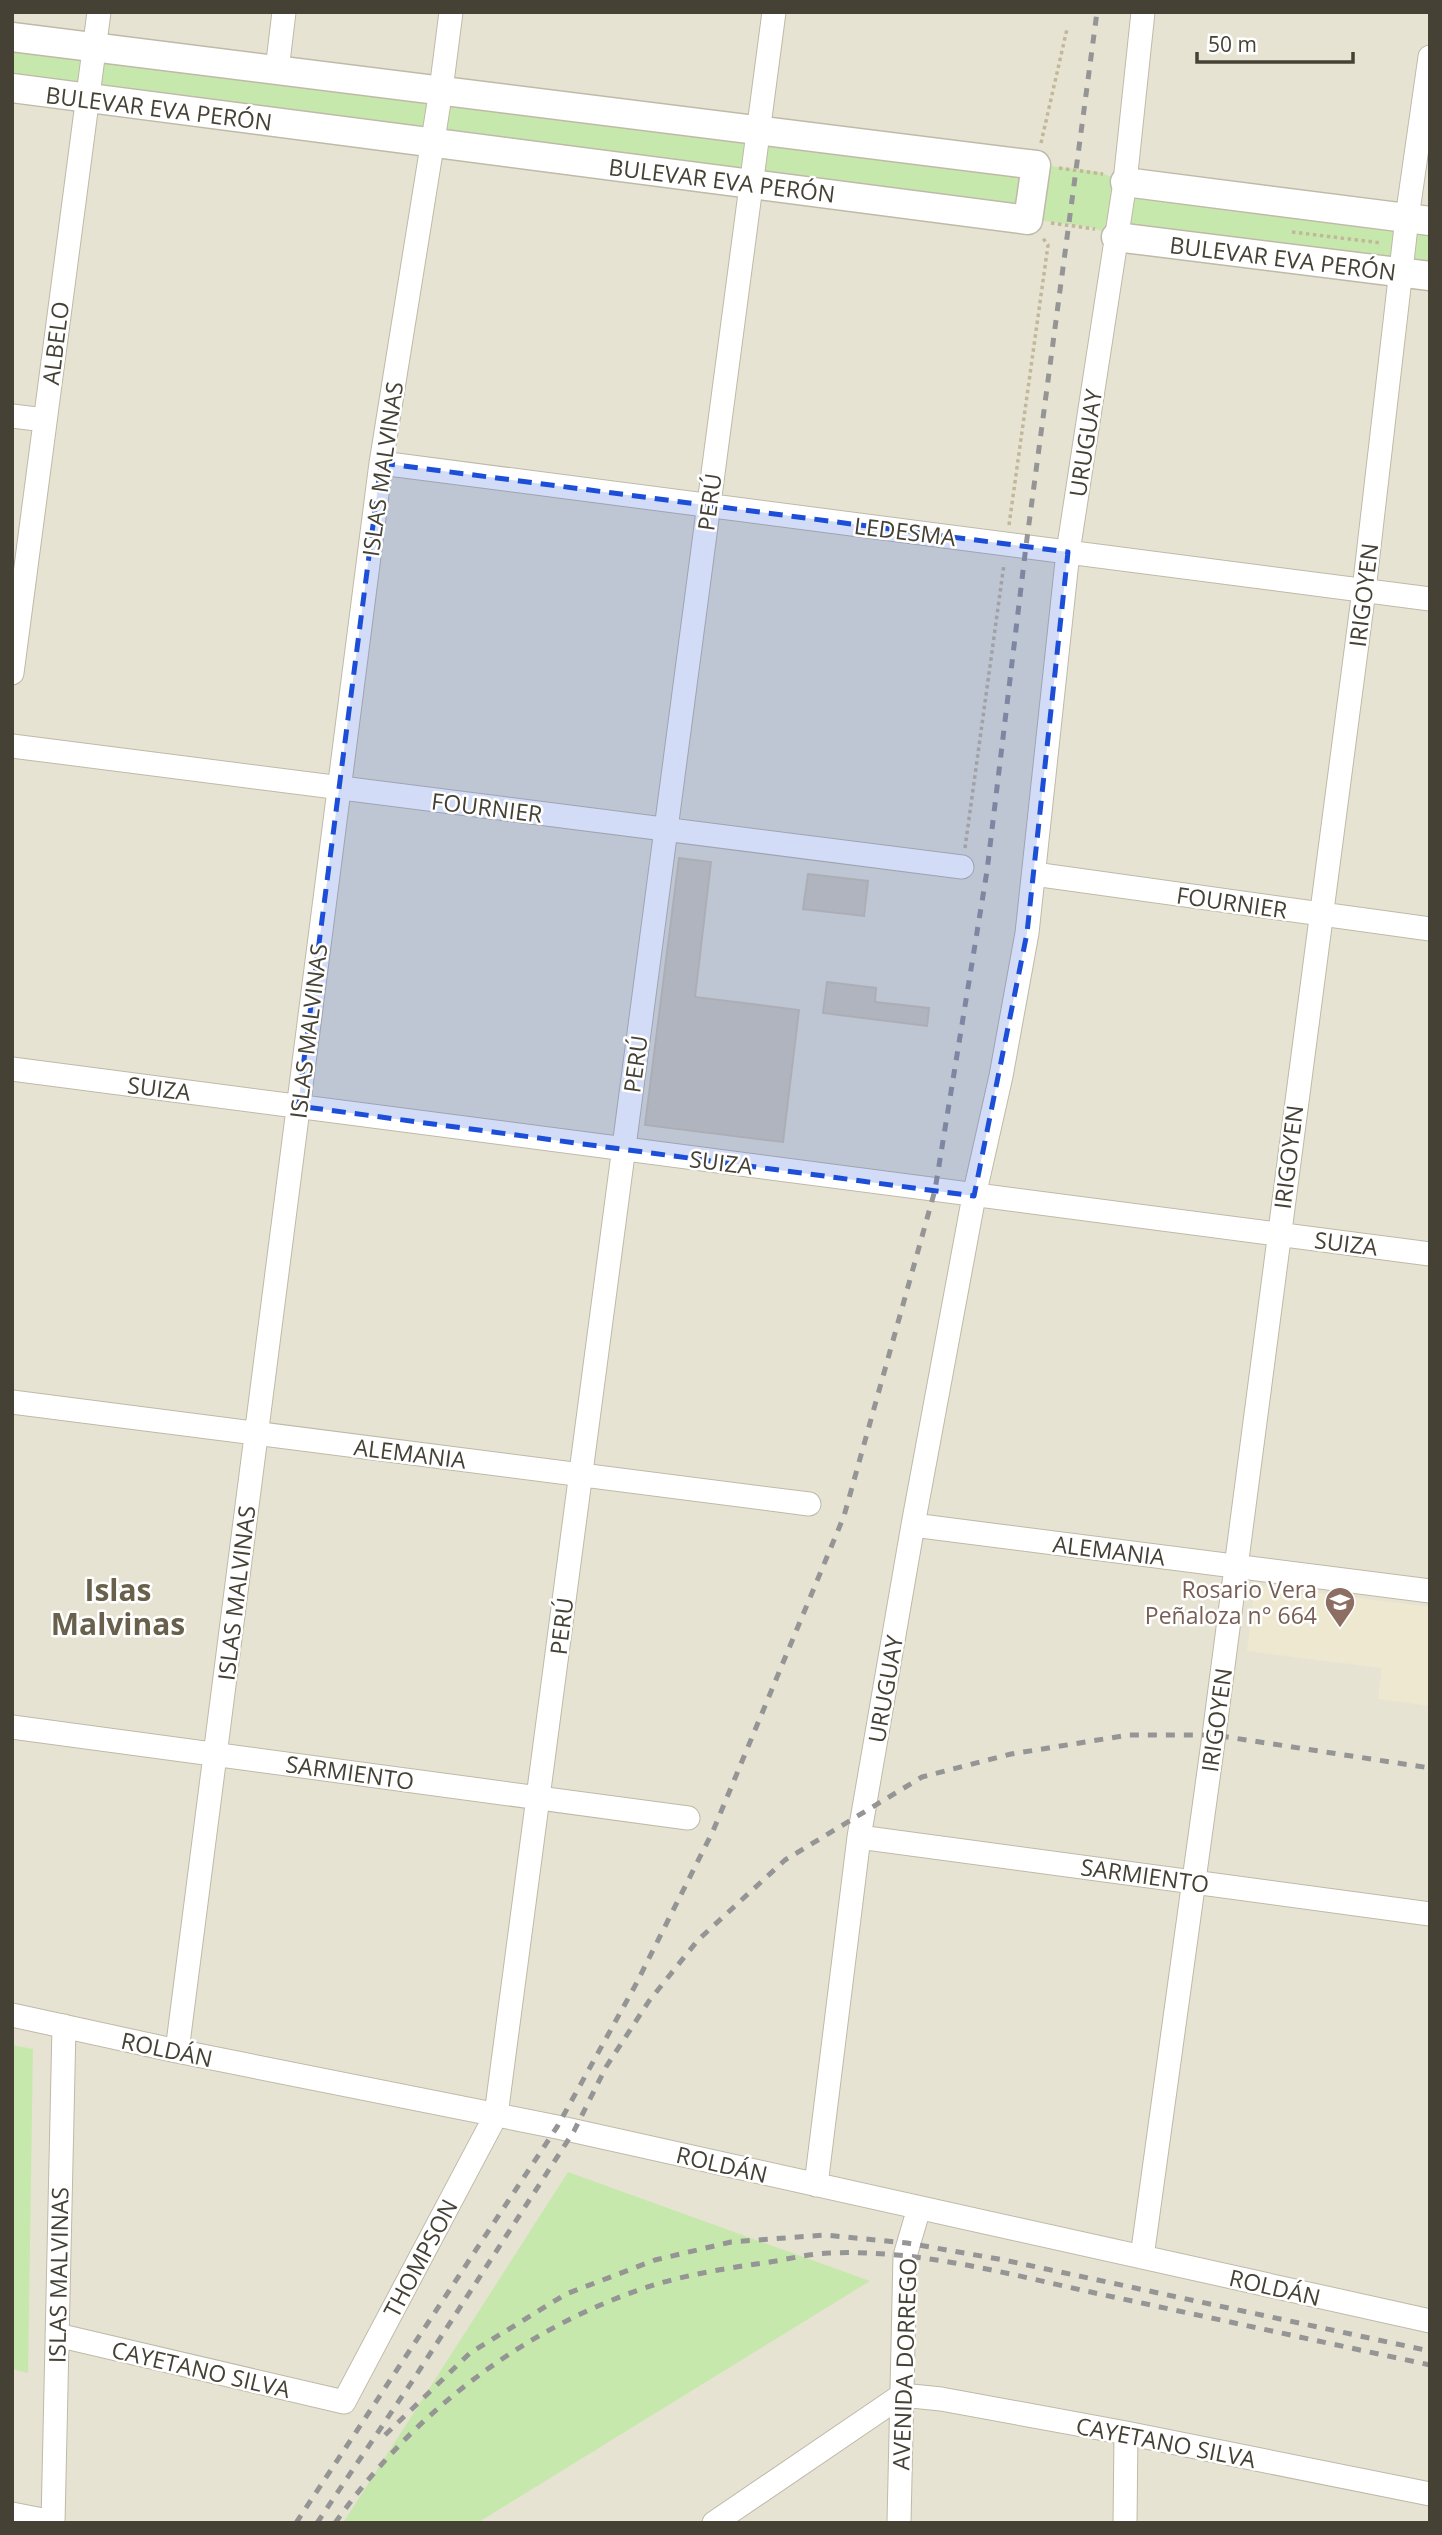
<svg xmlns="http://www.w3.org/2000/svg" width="1442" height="2535" font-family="'Open Sans',sans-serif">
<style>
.residential{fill:#e7e3d3}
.education{fill:#ede8cf}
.green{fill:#c7e8ad}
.building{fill:#d5ceba;stroke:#d0c6ae;stroke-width:2}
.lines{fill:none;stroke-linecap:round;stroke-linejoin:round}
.minor-casing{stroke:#bfb9a8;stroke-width:25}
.tertiary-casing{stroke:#bfb9a8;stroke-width:31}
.path{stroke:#c1b799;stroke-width:3.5;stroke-dasharray:3.5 3.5;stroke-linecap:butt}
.minor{stroke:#fff;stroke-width:23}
.tertiary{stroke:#fff;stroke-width:28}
.rail{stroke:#959595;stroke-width:5;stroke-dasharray:9 9;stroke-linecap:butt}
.marked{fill:#1d4ed8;fill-opacity:0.2;stroke:#1d4ed8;stroke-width:5;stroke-dasharray:14 9;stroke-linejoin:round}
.labels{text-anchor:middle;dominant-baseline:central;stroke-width:5;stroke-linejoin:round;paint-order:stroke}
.street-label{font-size:23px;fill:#464135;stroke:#fff}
.education-label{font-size:23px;fill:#785e54;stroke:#fff;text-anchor:end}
.district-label{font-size:30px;font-weight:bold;fill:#69604c;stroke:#fff}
</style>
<rect width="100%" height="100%" fill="#f3f0e5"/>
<!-- residential -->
<path class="residential" d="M12 12H1430V2523H12Z"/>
<!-- education -->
<path class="education" d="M1255 1585 1430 1607V1706L1378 1699 1382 1668 1247 1651Z"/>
<!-- green -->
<path class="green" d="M12 37 1099 172 1125 182 1430 221V276L1116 237 1091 227 12 88Z
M12 2045 33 2049 28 2373 12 2369Z
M568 2172 870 2281 477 2523H343Z"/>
<!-- building -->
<path class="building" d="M679 858 711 862 695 997 799 1010 783 1142 645 1125Z
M808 874 868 881 864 916 803 909Z
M827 982 876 988 875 1002 929 1008 927 1026 823 1013Z"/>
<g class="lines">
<!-- minor casing -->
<g class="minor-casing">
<path id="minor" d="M277 70 284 12
M12 416 45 420
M381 463 1430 599
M12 673 99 12
M12 746 962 867
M1034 874 1430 929
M12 1069 1430 1254
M12 1402 809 1504
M913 1525 1430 1591
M12 1727 688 1818
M859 1837 1430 1914
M12 2015 177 2051 557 2127 1430 2321
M177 2051 381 463 441 90 451 12
M816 2185 859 1837 913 1525 974 1196 1001 1076 1027 933 1068 552 1125 182 1143 12
M1142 2257 1214 1735 1364 590 1407 218 1430 57
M57 2335 344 2402 496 2115 774 12
M12 2514 53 2522
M53 2523 64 2026
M714 2523 902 2395 941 2399 1126 2433 1430 2494
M899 2523 905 2256 919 2208
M1125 2523 1126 2433"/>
</g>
<!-- tertiary casing -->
<g class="tertiary-casing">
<path id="tertiary" d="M12 37 1036 165 1028 220 12 88
M1125 182 1430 221
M1116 237 1430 276"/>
</g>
<!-- path -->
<path class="path" d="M1041 143 1067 29
M1059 168 1103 174
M1051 223 1095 229
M1292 232 1382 243
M1009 525 1048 245 1042 237
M965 848 1004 564"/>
<!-- minor -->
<use href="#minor" class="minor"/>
<!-- tertiary -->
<use href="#tertiary" class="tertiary"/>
<!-- rail -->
<path class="rail" d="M385 2435 470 2353 566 2294 655 2260 731 2242 825 2235 907 2243 1004 2260 1430 2351
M296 2523 557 2127 635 1986 713 1831 844 1516 935 1190 987 871 1026 546 1097 12
M317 2523 415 2377 574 2131 606 2067 649 2001 698 1940 785 1860 922 1777 1011 1754 1129 1735H1214L1430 1768
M335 2523C413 2412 528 2324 657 2284 691 2274 728 2268 763 2263 785 2260 807 2254 829 2253 918 2249 1008 2274 1095 2293 1207 2317 1318 2341 1430 2365"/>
</g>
<!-- marked area -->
<path class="marked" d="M381 463 1068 552 1027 933 974 1196 298 1106Z"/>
<!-- icons -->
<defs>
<g id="school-pin" transform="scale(1.575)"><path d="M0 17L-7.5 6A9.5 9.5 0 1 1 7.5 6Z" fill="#8d6e63" stroke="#fff"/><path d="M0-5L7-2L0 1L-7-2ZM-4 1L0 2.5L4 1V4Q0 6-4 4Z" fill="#fff"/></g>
</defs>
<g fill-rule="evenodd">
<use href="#school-pin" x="1340" y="1602"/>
</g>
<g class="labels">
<!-- street labels -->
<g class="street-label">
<text transform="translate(159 108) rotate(7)">BULEVAR EVA PERÓN</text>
<text transform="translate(722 180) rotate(7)">BULEVAR EVA PERÓN</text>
<text transform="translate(1283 258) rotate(7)">BULEVAR EVA PERÓN</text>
<text transform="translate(55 343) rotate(-83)">ALBELO</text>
<text transform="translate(1085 443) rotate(-81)">URUGUAY</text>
<text transform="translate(382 469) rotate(-82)">ISLAS MALVINAS</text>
<text transform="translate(709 502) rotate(-82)">PERÚ</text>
<text transform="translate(905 531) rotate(7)">LEDESMA</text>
<text transform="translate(1363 595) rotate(-83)">IRIGOYEN</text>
<text transform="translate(487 807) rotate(7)">FOURNIER</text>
<text transform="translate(1232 902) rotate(8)">FOURNIER</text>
<text transform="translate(308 1031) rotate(-83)">ISLAS MALVINAS</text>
<text transform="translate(635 1064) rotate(-82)">PERÚ</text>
<text transform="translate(159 1088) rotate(7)">SUIZA</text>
<text transform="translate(1288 1157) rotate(-83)">IRIGOYEN</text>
<text transform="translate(721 1162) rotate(7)">SUIZA</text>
<text transform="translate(1346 1243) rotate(7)">SUIZA</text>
<text transform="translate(410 1453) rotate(7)">ALEMANIA</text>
<text transform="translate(1109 1550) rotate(7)">ALEMANIA</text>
<text transform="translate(236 1593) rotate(-83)">ISLAS MALVINAS</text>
<text transform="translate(561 1626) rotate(-83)">PERÚ</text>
<text transform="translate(885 1689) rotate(-80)">URUGUAY</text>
<text transform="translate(1216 1720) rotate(-82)">IRIGOYEN</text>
<text transform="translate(350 1772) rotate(8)">SARMIENTO</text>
<text transform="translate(1145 1875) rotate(8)">SARMIENTO</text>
<text transform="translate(167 2049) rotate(12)">ROLDÁN</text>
<text transform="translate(722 2164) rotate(13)">ROLDÁN</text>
<text transform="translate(420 2258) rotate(-62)">THOMPSON</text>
<text transform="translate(58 2275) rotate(-89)">ISLAS MALVINAS</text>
<text transform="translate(1275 2287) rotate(13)">ROLDÁN</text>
<text transform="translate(904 2364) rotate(-88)">AVENIDA DORREGO</text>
<text transform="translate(201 2369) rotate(13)">CAYETANO SILVA</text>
<text transform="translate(1166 2442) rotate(11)">CAYETANO SILVA</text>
</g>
<!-- education labels -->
<g class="education-label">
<text x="1317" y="1589">Rosario Vera<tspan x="1317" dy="26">Peñaloza n° 664</tspan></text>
</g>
<!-- district labels -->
<g class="district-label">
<text x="118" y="1589">Islas<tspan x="118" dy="34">Malvinas</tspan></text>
</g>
</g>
<!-- border -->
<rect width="1442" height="2535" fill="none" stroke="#464135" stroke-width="28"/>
<!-- scale -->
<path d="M1197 52v10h156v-10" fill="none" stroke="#464135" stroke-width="3.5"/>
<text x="1208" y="52" font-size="21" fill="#464135" stroke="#ffffff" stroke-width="5" paint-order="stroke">50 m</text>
</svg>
